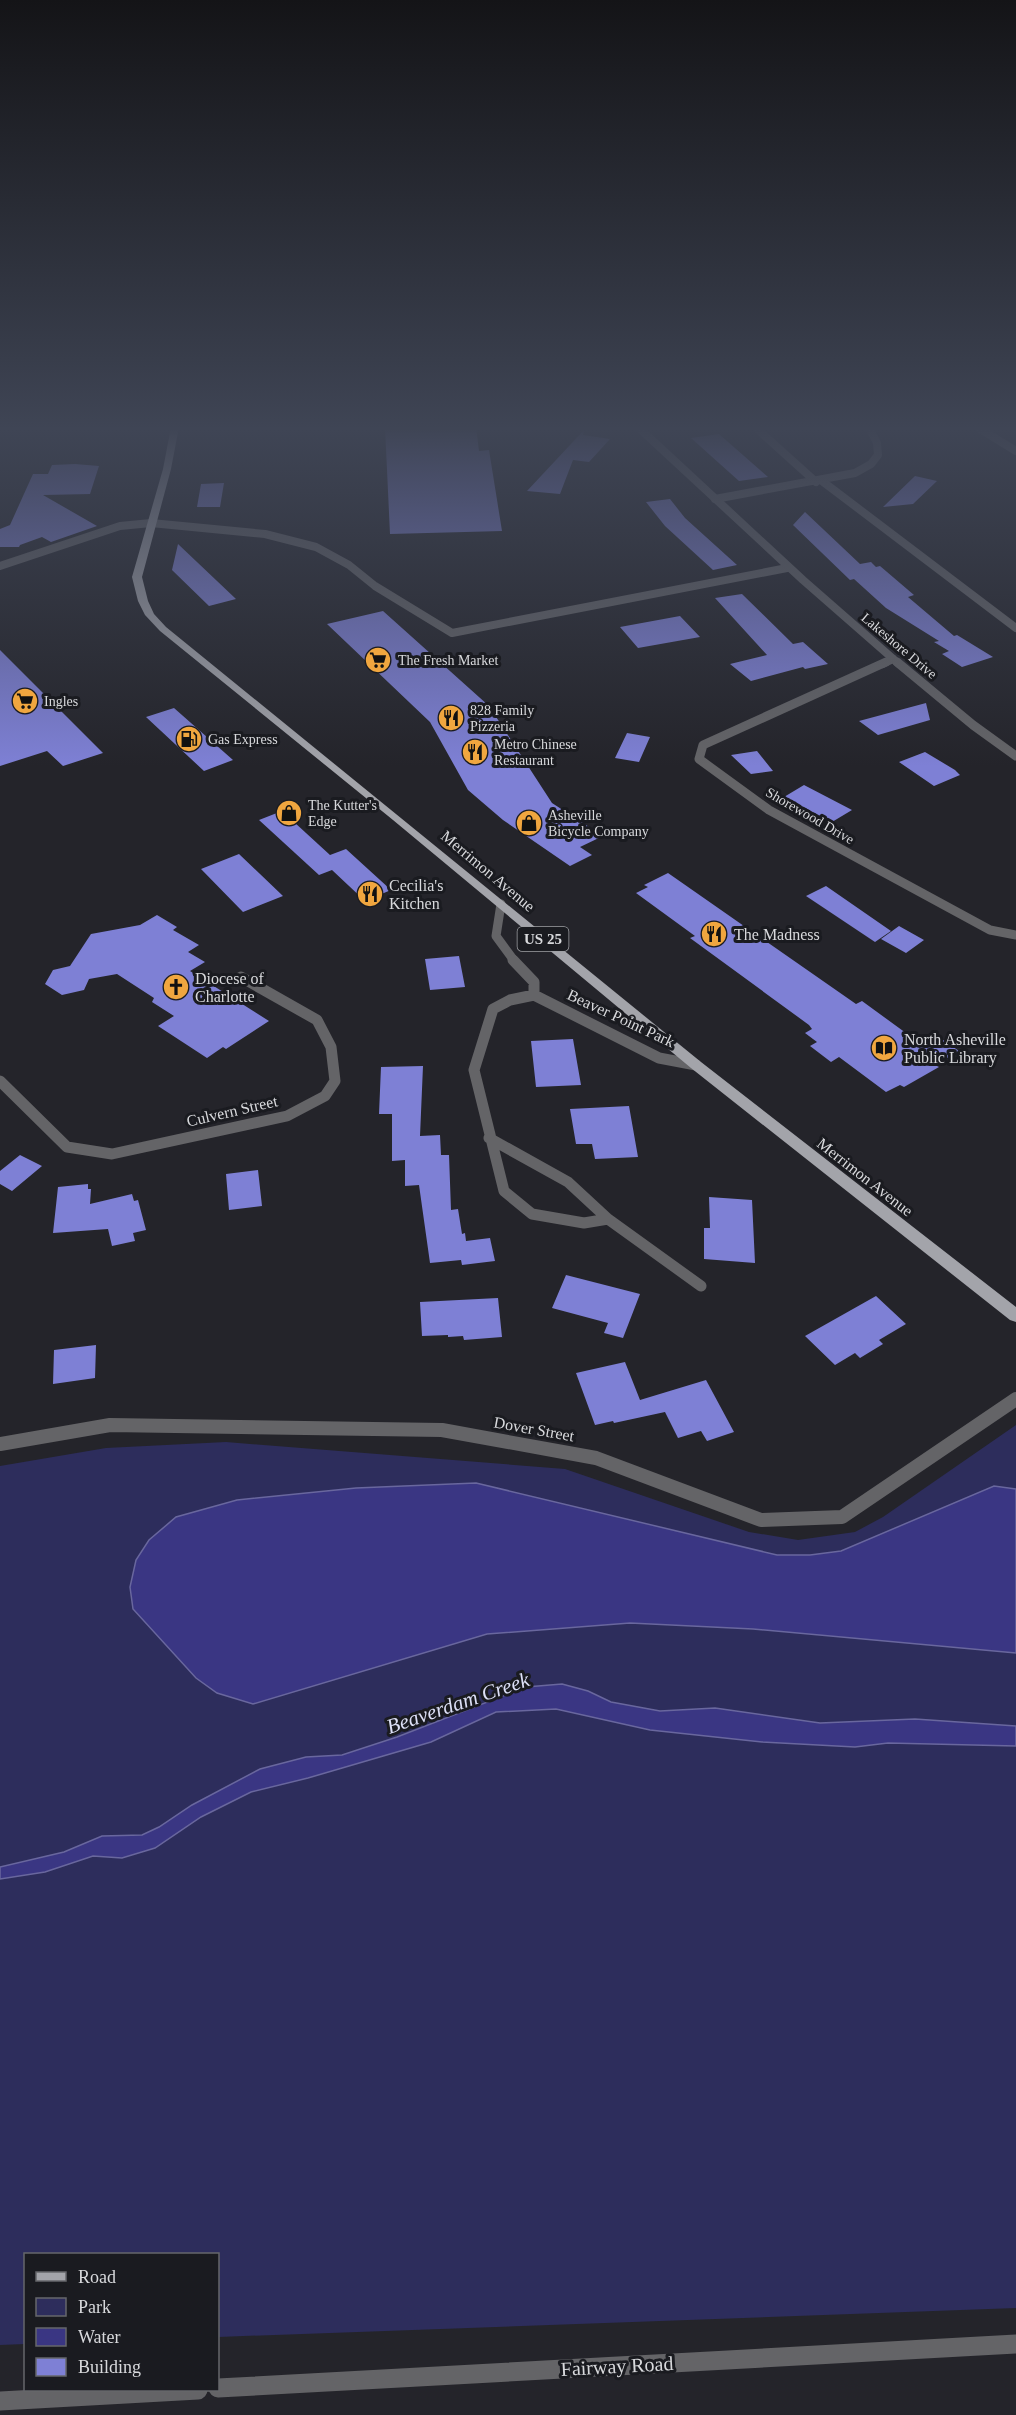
<svg xmlns="http://www.w3.org/2000/svg" width="1016" height="2415" font-family="Georgia,serif">
<style>
.green{fill:#2d2d5c}
.water{fill:#3a3683;stroke:#69679e;stroke-width:1.5}
.building{fill:#7e80d5}
.lines{fill:none;stroke-linecap:round;stroke-linejoin:round}
.minor-far4{stroke:#646467;stroke-width:8}
.minor-far3{stroke:#646467;stroke-width:9}
.minor-far2{stroke:#646467;stroke-width:11}
.minor-far1{stroke:#646467;stroke-width:14}
.minor{stroke:#646467;stroke-width:19}
.tertiary-far1{stroke:#646467;stroke-width:8}
.tertiary{stroke:#646467;stroke-width:9}
.primary{fill:#a3a4aa;fill-rule:evenodd}
.labels{text-anchor:middle;dominant-baseline:central;stroke-width:6;stroke-linejoin:round;paint-order:stroke}
.far-street-label{font-size:14px;fill:#d8d9dc;stroke:#1a1b20}
.far-poi-label{font-size:14px;fill:#d8d9dc;stroke:#1a1b20;text-anchor:start}
.shield{fill:#1a1b20;stroke:#9fa0a4;stroke-width:1.5}
.shield-label{font-size:15px;font-weight:bold;fill:#d8d9dc}
.street-label{font-size:16px;fill:#d8d9dc;stroke:#1a1b20}
.poi-label{font-size:16px;fill:#d8d9dc;stroke:#1a1b20;text-anchor:start}
.near-street-label{font-size:20px;fill:#d8d9dc;stroke:#1a1b20}
.near-water-label{font-size:21px;font-style:italic;fill:#dde0f7;stroke:#1a1b20}
</style>
<rect width="100%" height="100%" fill="#24242a"/>
<!-- green -->
<path class="green" d="M1016 1425V2308L218 2337V2254H26L25 2344 0 2345V1466L106 1448 226 1442 565 1469 749 1532 798 1540 855 1532 883 1517Z"/>
<!-- water -->
<path class="water" d="M476 1483 777 1555H810L841 1551 994 1486 1016 1489V1653L753 1629 630 1623 487 1634 253 1704 217 1693 196 1678 133 1609 130 1587 136 1560 149 1540 176 1517 237 1500 356 1488Z
M562 1684 588 1691 611 1702 660 1711 715 1708 820 1723 915 1719 1016 1726V1746L888 1743 855 1747 762 1742 650 1730 556 1709 496 1712 431 1742 308 1778 251 1792 201 1817 155 1848 122 1858 93 1856 45 1872 0 1879V1867L64 1852 102 1836 142 1835 159 1827 192 1805 260 1769 306 1757 342 1755 397 1737 526 1687Z"/>
<!-- building -->
<path class="building" d="M385 427H476L479 451 489 450 502 531 390 534Z
M584 430 583 435 610 439 589 462 573 460 560 494 527 491Z
M719 434 768 477 739 481 691 438Z
M75 464 99 466 90 494 43 495 97 526 51 542 42 537 20 545 19 547H0V529L10 525 33 474H48L52 465Z
M915 476 937 481 913 504 883 507Z
M224 483 220 507H197L201 484Z
M670 499 685 518 737 565 713 570 665 526 646 502Z
M805 512 860 564 871 562 876 567 880 566 914 595 908 597 954 636 957 635 993 657 962 667 942 654 949 651 934 642 939 641 886 608 854 579 850 580 793 525Z
M178 544 236 599 209 606 172 570Z
M742 594 793 644 803 642 828 664 805 669 803 667 751 681 730 664 767 655 715 598Z
M383 611 489 706 552 803 603 836 580 847 592 855 570 866 503 820 468 790 430 722 327 624Z
M680 616 700 637 638 648 620 627Z
M0 650 103 753 63 766 47 751 0 766Z
M926 703 930 720 878 735 859 721Z
M174 708 233 760 204 771 146 717Z
M627 733 650 737 639 762 615 758Z
M757 751 773 771 751 774 731 755Z
M925 752 955 770 960 775 934 786 899 762Z
M804 785 852 810 832 822 784 797Z
M282 811 330 855 346 849 391 890 365 901 332 870 319 875 259 820Z
M239 854 283 896 243 912 201 869Z
M668 873 856 1004 862 1001 921 1044 936 1035 959 1051 935 1065 939 1067 904 1087 900 1085 886 1092 839 1057 831 1062 810 1046 817 1042 805 1033 812 1029 809 1025 690 938 695 936 636 893 648 887 644 885Z
M826 886 891 931 875 942 806 896Z
M157 915 177 927 173 930 199 945 188 952 205 962 190 971 269 1021 226 1049 223 1047 207 1058 158 1026 174 1016 152 1002 154 998 117 974 89 979 84 990 62 995 45 984 53 970 70 966 91 934 140 925Z
M899 926 924 940 906 953 881 939Z
M459 956 465 987 430 990 425 959Z
M573 1039 581 1085 536 1087 531 1041Z
M423 1066 420 1136 440 1135 441 1155H449L451 1210 458 1209 462 1234 465 1233 466 1241 490 1238 495 1261 462 1265 461 1260 430 1263 419 1185 405 1186V1160L392 1161V1114H379L381 1067Z
M629 1106 638 1157 595 1159 592 1144H576L570 1109Z
M20 1155 42 1166 12 1191 0 1184V1171Z
M258 1170 262 1206 229 1210 226 1174Z
M88 1184V1189H91L90 1204 132 1194 134 1201 138 1200 146 1230 133 1233 135 1241 112 1246 108 1229 53 1233 58 1187Z
M709 1197 752 1200 755 1263 704 1259V1228H710Z
M566 1275 640 1294 623 1338 604 1333 608 1323 552 1308Z
M876 1296 906 1324 879 1340 883 1344 860 1358 855 1353 835 1365 805 1336Z
M498 1298 502 1337 464 1340 463 1336 448 1337V1335L422 1336 420 1302Z
M96 1345 95 1378 53 1384 54 1350Z
M625 1362 640 1400 706 1380 734 1432 707 1441 701 1431 678 1438 665 1412 614 1423 613 1421 595 1425 576 1373Z"/>
<g class="lines">
<!-- minor-far4 -->
<path class="minor-far4" d="M755 427 816 482
M977 427 1016 451
M822 481 1016 628
M715 499 855 473 871 464 878 455 877 443 869 427
M151 523 265 534 316 547 349 565 375 586 452 633 787 568
M883 664 893 659"/>
<!-- minor-far3 -->
<path class="minor-far3" d="M886 662 703 745 699 759 769 810 990 930 1016 935
M501 904 496 936 515 962"/>
<!-- minor-far2 -->
<path class="minor-far2" d="M513 960 534 982V995
M696 1065 659 1058 534 995 510 1000 493 1009 474 1070 504 1191 532 1214 584 1223 608 1219 701 1286
M0 1081 67 1147 112 1154 287 1116 325 1096 335 1081 331 1047 317 1020 241 977
M489 1138 568 1182 608 1219"/>
<!-- minor-far1 -->
<path class="minor-far1" d="M0 1444 110 1425 442 1430 596 1458 761 1520 842 1517 1016 1399"/>
<!-- minor -->
<path class="minor" d="M218 2388 1016 2344
M0 2401 198 2390"/>
<!-- tertiary-far1 -->
<path class="tertiary-far1" d="M638 427 803 580 899 664
M0 566 120 526 151 523"/>
<!-- tertiary -->
<path class="tertiary" d="M897 662 973 725 1016 756"/>
<!-- primary -->
<path class="primary" d="M171 427H179L171 469 142 577 148 601 154 614 166 627 701 1062 1016 1307V1322L1010 1320 691 1068 393 820 160 631 145 615 138 601 132 577 163 469Z"/>
</g>
<!-- sky -->
<linearGradient id="sky" x2="0" y2="1"><stop stop-color="#141417"/><stop offset="0.56" stop-color="#3f4555"/><stop offset="1" stop-color="#3f4555" stop-opacity="0"/></linearGradient>
<rect width="1016" height="766" fill="url(#sky)"/>
<!-- icons -->
<defs>
<g id="supermarket-disc" transform="scale(1.35)"><circle r="9.5" fill="#f0a63f" stroke="#1a1b20"/><path d="M-6-5.5h2.5l.6 2H6L4.5 2H-2.5L-4.4-4H-6ZM-1.5 3.2a1.3 1.3 0 1 0 .1 0ZM3 3.2a1.3 1.3 0 1 0 .1 0Z" fill="#111"/></g>
<g id="restaurant-disc" transform="scale(1.35)"><circle r="9.5" fill="#f0a63f" stroke="#1a1b20"/><path d="M-5-6h1v4h1v-4h1v4h1v-4h1v5L-1.5 .5V6h-2V.5L-5-1ZM5-6V6H3V1.5H1.5Q1.5-4 5-6Z" fill="#111"/></g>
<g id="fuel-disc" transform="scale(1.35)"><circle r="9.5" fill="#f0a63f" stroke="#1a1b20"/><path d="M-5.5-6h7V0h2V4h1.3V-2.5L3-4.5l.8-.8L6-3V5H2.5V1h-1V6h-7ZM-4.2-4.7v3.2H.2V-4.7Z" fill="#111"/></g>
<g id="shop-disc" transform="scale(1.35)"><circle r="9.5" fill="#f0a63f" stroke="#1a1b20"/><path d="M-5-2.5h2.3a2.7 3.5 0 0 1 5.4 0H5L5.5 6h-11ZM-1.5-2.5h3a1.5 2.3 0 0 0-3 0Z" fill="#111"/></g>
<g id="church-disc" transform="scale(1.35)"><circle r="9.5" fill="#f0a63f" stroke="#1a1b20"/><path d="M-1.2-6h2.4v3.5h3.3v2.4h-3.3V6h-2.4V-.1h-3.3v-2.4h3.3Z" fill="#111"/></g>
<g id="library-disc" transform="scale(1.35)"><circle r="9.5" fill="#f0a63f" stroke="#1a1b20"/><path d="M-6-4Q-3-5.5-.7-3.5V5Q-3 3-6 4ZM6-4Q3-5.5 .7-3.5V5Q3 3 6 4Z" fill="#111"/></g>
</defs>
<g fill-rule="evenodd">
<use href="#supermarket-disc" x="378" y="660"/>
<use href="#supermarket-disc" x="25" y="701"/>
<use href="#restaurant-disc" x="451" y="718"/>
<use href="#fuel-disc" x="189" y="739"/>
<use href="#restaurant-disc" x="475" y="752"/>
<use href="#shop-disc" x="289" y="813"/>
<use href="#shop-disc" x="529" y="823"/>
<use href="#restaurant-disc" x="370" y="894"/>
<use href="#restaurant-disc" x="714" y="934"/>
<use href="#church-disc" x="176" y="987"/>
<use href="#library-disc" x="884" y="1048"/>
</g>
<g class="labels">
<!-- far-street labels -->
<g class="far-street-label">
<text transform="translate(899 646) rotate(40)">Lakeshore Drive</text>
<text transform="translate(810 816) rotate(30)">Shorewood Drive</text>
</g>
<!-- far-poi labels -->
<g class="far-poi-label">
<text x="398" y="660">The Fresh Market</text>
<text x="44" y="701">Ingles</text>
<text x="470" y="710">828 Family<tspan x="470" dy="16">Pizzeria</tspan></text>
<text x="208" y="739">Gas Express</text>
<text x="494" y="744">Metro Chinese<tspan x="494" dy="16">Restaurant</tspan></text>
<text x="308" y="805">The Kutter's<tspan x="308" dy="16">Edge</tspan></text>
<text x="548" y="815">Asheville<tspan x="548" dy="16">Bicycle Company</tspan></text>
</g>
<!-- shield labels -->
<rect class="shield" x="517.5" y="927" width="51" height="24" rx="4.5"/>
<g class="shield-label">
<text x="543" y="939">US 25</text>
</g>
<!-- street labels -->
<g class="street-label">
<text transform="translate(488 871) rotate(40)">Merrimon Avenue</text>
<text transform="translate(621 1018) rotate(25)">Beaver Point Park</text>
<text transform="translate(232 1111) rotate(-13)">Culvern Street</text>
<text transform="translate(865 1177) rotate(38)">Merrimon Avenue</text>
<text transform="translate(534 1429) rotate(10)">Dover Street</text>
</g>
<!-- poi labels -->
<g class="poi-label">
<text x="389" y="885">Cecilia's<tspan x="389" dy="18">Kitchen</tspan></text>
<text x="734" y="934">The Madness</text>
<text x="195" y="978">Diocese of<tspan x="195" dy="18">Charlotte</tspan></text>
<text x="904" y="1039">North Asheville<tspan x="904" dy="18">Public Library</tspan></text>
</g>
<!-- near-street labels -->
<g class="near-street-label">
<text transform="translate(617 2366) rotate(-3)">Fairway Road</text>
</g>
<!-- near-water labels -->
<g class="near-water-label">
<text transform="translate(458 1703) rotate(-19)">Beaverdam Creek</text>
</g>
</g>
<!-- legend -->
<rect x="24" y="2253" width="195" height="138" fill="#1a1b20" stroke="#66676b" stroke-width="1.5"/>
<rect x="36" y="2272" width="30" height="9" fill="#a3a4aa" stroke="#66676b" stroke-width="1.5"/>
<text x="78" y="2283" font-size="18" fill="#d8d9dc">Road</text>
<rect x="36" y="2298" width="30" height="18" fill="#2d2d5c" stroke="#66676b" stroke-width="1.5"/>
<text x="78" y="2313" font-size="18" fill="#d8d9dc">Park</text>
<rect x="36" y="2328" width="30" height="18" fill="#3a3683" stroke="#66676b" stroke-width="1.5"/>
<text x="78" y="2343" font-size="18" fill="#d8d9dc">Water</text>
<rect x="36" y="2358" width="30" height="18" fill="#7e80d5" stroke="#66676b" stroke-width="1.5"/>
<text x="78" y="2373" font-size="18" fill="#d8d9dc">Building</text>
</svg>
